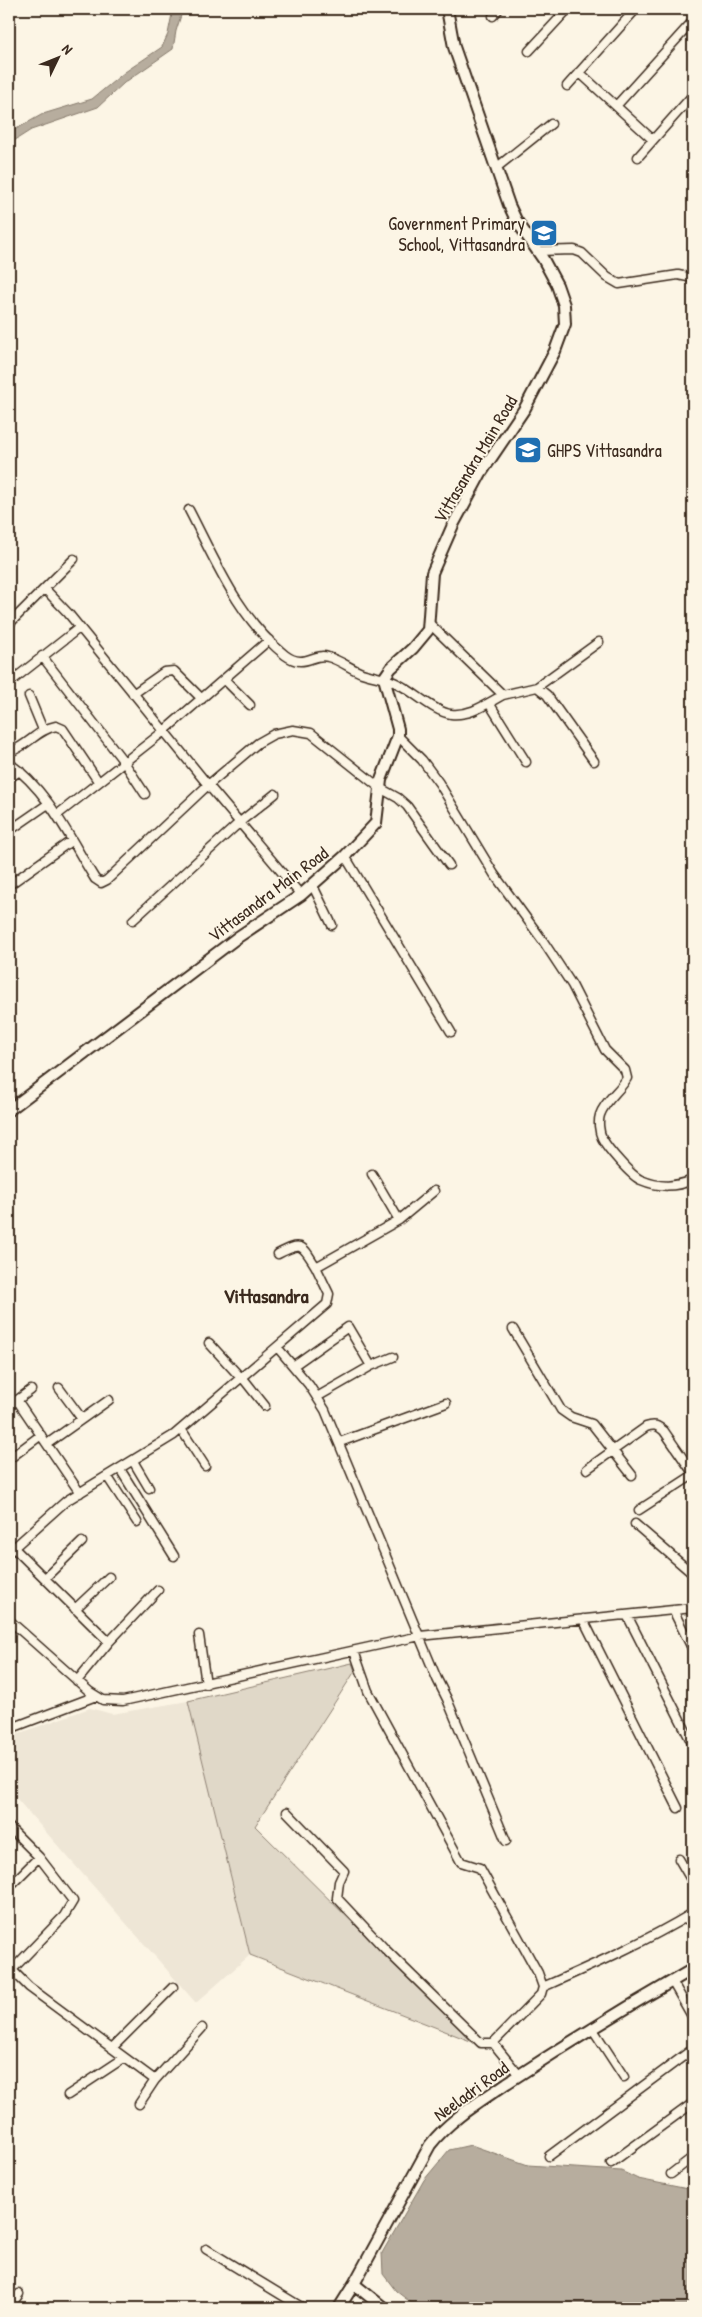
<svg xmlns="http://www.w3.org/2000/svg" width="702" height="2317" font-family="'Patrick Hand',sans-serif">
<style>
.built{fill:#eee6d6}
.green{fill:#e0d8c8;stroke:#8e8173}
.water{fill:#b7ad9e;stroke:#85796b}
.lines{fill:none;stroke-linecap:round;stroke-linejoin:round}
.minor-casing{stroke:#3b2a1e;stroke-width:11}
.tertiary-casing{stroke:#3b2a1e;stroke-width:14}
.minor{stroke:#fcf5e5;stroke-width:8}
.tertiary{stroke:#fcf5e5;stroke-width:10}
.labels{text-anchor:middle;dominant-baseline:central;stroke-width:4;stroke-linejoin:round;paint-order:stroke}
.poi-label{font-size:18px;fill:#3b2a1e;stroke:#fcf5e5;text-anchor:end}
.street-label{font-size:18px;fill:#3b2a1e;stroke:#fcf5e5}
.quarter-label{font-size:20px;font-weight:bold;fill:#3b2a1e;stroke:#fcf5e5}
</style>
<rect width="100%" height="100%" fill="#fcf5e5"/>
<filter id="ink" filterUnits="userSpaceOnUse"><feTurbulence type="fractalNoise" baseFrequency=".02" numOctaves="2"/><feDisplacementMap in="SourceGraphic" scale="10" xChannelSelector="R" yChannelSelector="G"/><feConvolveMatrix kernelMatrix="1 2 1 2 8 2 1 2 1" color-interpolation-filters="sRGB"/></filter>
<g filter="url(#ink)">
<!-- built -->
<path class="built" d="M188 1701 250 1955 196 2003 9 1790V1737L90 1708 112 1714Z"/>
<!-- green -->
<path class="green" d="M352 1663 355 1671 255 1826 473 2042 250 1955 188 1701Z"/>
<!-- water -->
<path class="water" d="M173 9H183L176 31 173 49 124 83 98 107 31 130 9 144V133L43 114 92 99 125 72 162 47 168 34Z
M471 2145 528 2165 621 2171 638 2179 693 2190V2308H418L396 2291 383 2274 382 2253 424 2180 449 2150Z"/>
<g class="lines">
<!-- minor casing -->
<g class="minor-casing">
<path id="minor" d="M493 16 499 9
M529 51 568 9
M579 72 653 140 693 95
M567 86 636 9
M616 106 693 21
M638 157 653 140
M496 168 551 124
M537 251 574 250 582 253 607 277 619 284 678 275 693 278
M189 510C215 560 239 619 285 655 305 670 313 652 328 657 340 660 351 669 362 673 374 677 387 678 398 684 413 691 436 713 451 714 471 716 486 704 503 695
M45 589 68 613 208 785 301 895
M9 624 74 559
M430 624 503 695 537 687 547 695 594 761
M42 656 124 762 145 794
M225 680 250 705
M9 683 79 628
M537 687 599 642
M133 694 164 672 174 671 202 699
M29 696 43 730
M489 703 526 762
M398 736 422 760 439 783 494 874 543 941 572 985 605 1050 625 1070 627 1078C620 1091 605 1100 600 1115 598 1121 599 1132 602 1138 607 1148 631 1176 641 1180 660 1188 675 1187 693 1180
M9 747 12 751C28 745 39 729 56 726L63 729 98 781
M9 763C49 791 70 839 95 879L101 883 107 880 208 785 258 743 274 734 293 730 311 733 380 788 398 798 407 806 449 865
M9 778 20 771
M57 815 164 731 269 640
M9 831 48 804
M345 856 451 1032
M9 885 71 841
M313 886 332 925
M133 920 240 822 275 794
M372 1174 399 1220
M278 1254C303 1241 302 1245 316 1267
M513 1329 561 1410 571 1417 592 1424 632 1475
M209 1343 241 1378
M277 1347 309 1385 325 1410 437 1679 447 1699 506 1841
M293 1366 348 1327 371 1366
M242 1377 265 1406
M59 1388 82 1419
M317 1397 371 1366 393 1357
M17 1400 80 1493
M9 1406 31 1390
M181 1429 205 1466
M340 1442 446 1403
M47 1444 109 1400
M9 1459 41 1435
M133 1461 149 1488
M120 1469 174 1556
M587 1469 646 1427C654 1424 657 1425 664 1431L693 1473
M107 1476 137 1522
M639 1510 693 1475
M635 1524 693 1574
M14 1548 109 1642
M9 1552 66 1501 174 1435 327 1304 329 1294 316 1267 399 1220 434 1191
M45 1578 82 1542
M75 1609 109 1577
M673 1610 693 1650
M627 1615 693 1745
M583 1619 678 1808
M9 1620 90 1692 103 1700 123 1701 420 1636 693 1608
M199 1635 206 1684
M77 1681 109 1642 158 1590
M9 1729 96 1696
M287 1812 344 1871 339 1882 337 1898 385 1949 481 2043H493L541 1994 543 1987 538 1973 480 1868 461 1862 368 1691 354 1651
M9 1827 39 1857 73 1901 64 1916 9 1973
M679 1859 693 1883
M9 1887 39 1857
M12 1970 29 1987 155 2080
M672 1981 693 2018
M543 1987C595 1964 645 1942 693 1913
M592 2028 624 2077
M493 2043 519 2075
M112 2048 173 1987
M68 2095 124 2058
M139 2104 155 2080 202 2028
M549 2156 693 2049
M611 2163 693 2103
M671 2174 693 2157
M206 2249 303 2308
M9 2308 19 2294"/>
</g>
<!-- tertiary casing -->
<g class="tertiary-casing">
<path id="tertiary" d="M9 1110 238 937 301 895 345 856 376 823 381 780 398 736V729L384 678 391 668 413 648 428 630 432 573 453 525 481 473 525 408 555 351 565 324 564 305 557 285 543 259 516 220 509 205 454 47 447 9
M354 2284 384 2308
M339 2308 354 2284 430 2145C450 2119 481 2101 507 2083 568 2043 630 2005 693 1969"/>
</g>
<!-- minor -->
<use href="#minor" class="minor"/>
<!-- tertiary -->
<use href="#tertiary" class="tertiary"/>
</g>
</g>
<!-- icons -->
<defs>
<g id="school-square" transform="scale(1.4375)"><rect x="-9" y="-9" width="18" height="18" rx="4" fill="#1f6fb2" stroke="#fcf5e5"/><path d="M0-5L7-2L0 1L-7-2ZM-4 1L0 2.5L4 1V4Q0 6-4 4Z" fill="#fff"/></g>
</defs>
<g fill-rule="evenodd">
<use href="#school-square" x="544" y="233"/>
<use href="#school-square" x="528" y="450"/>
</g>
<g class="labels">
<!-- poi labels -->
<g class="poi-label">
<text x="525" y="223">Government Primary<tspan x="525" dy="21">School, Vittasandra</tspan></text>
<text x="547" y="450" text-anchor="start">GHPS Vittasandra</text>
</g>
<!-- street labels -->
<g class="street-label">
<text transform="translate(475 459) rotate(-59)">Vittasandra Main Road</text>
<text transform="translate(268 894) rotate(-37)">Vittasandra Main Road</text>
<text transform="translate(471 2091) rotate(-36)">Neeladri Road</text>
</g>
<!-- quarter labels -->
<g class="quarter-label">
<text x="266" y="1295">Vittasandra</text>
</g>
</g>
<!-- margin -->
<rect width="702" height="2317" fill="none" stroke="#fcf5e5" stroke-width="30"/>
<rect x="15" y="15" width="672" height="2287" fill="none" stroke="#3b2a1e" stroke-width="2" filter="url(#ink)"/>
<!-- north arrow -->
<g transform="translate(58 58) rotate(47)" stroke="#fcf5e5" stroke-width="4" paint-order="stroke">
<path d="M0-4L9 19L0 12L-9 19Z" fill="#3b2a1e"/>
<text y="-8" font-size="14" font-weight="bold" text-anchor="middle" fill="#3b2a1e">N</text>
</g>
</svg>
